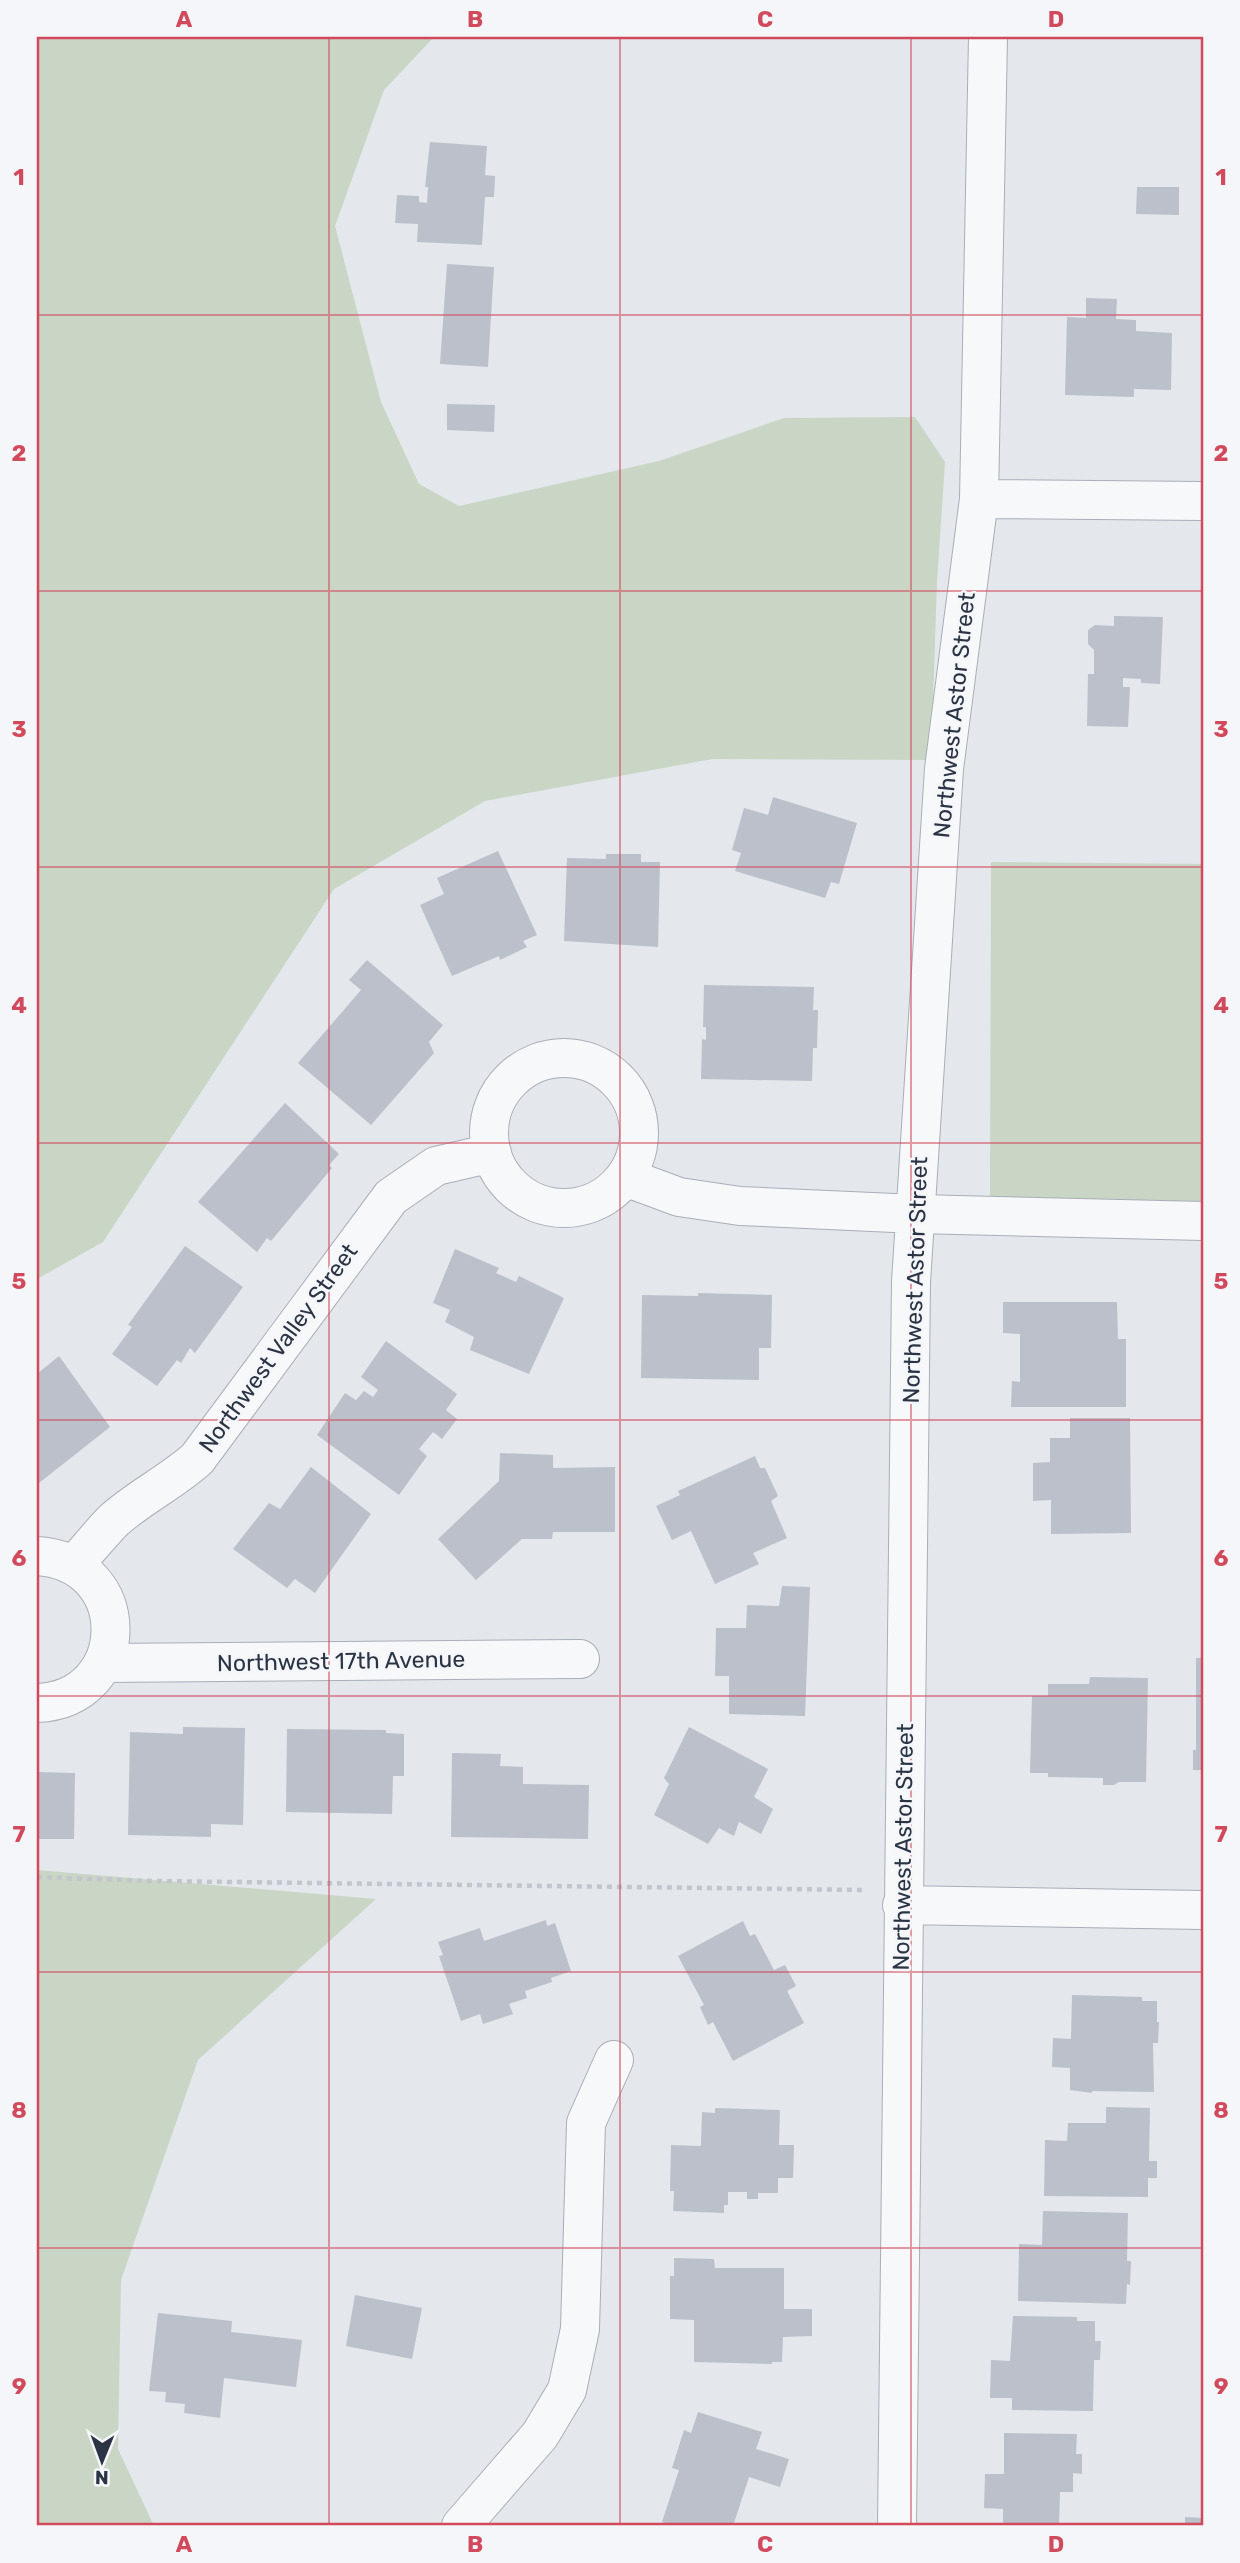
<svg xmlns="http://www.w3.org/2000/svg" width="1240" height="2563" font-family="Rubik,sans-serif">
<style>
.green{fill:#c9d6c5}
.building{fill:#bbc0ca}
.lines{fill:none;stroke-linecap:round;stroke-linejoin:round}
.minor-casing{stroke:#a9aeb7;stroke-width:40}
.path{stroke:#c2c5cb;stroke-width:4.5;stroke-dasharray:5 5;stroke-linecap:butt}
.minor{stroke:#f7f8fa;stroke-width:38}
.grid{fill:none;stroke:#d1495b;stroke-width:2;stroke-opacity:0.55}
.labels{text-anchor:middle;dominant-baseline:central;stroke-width:5;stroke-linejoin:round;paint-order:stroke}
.street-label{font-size:23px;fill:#2b3445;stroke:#f4f6f9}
.neatline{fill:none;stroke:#d1495b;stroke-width:2.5}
.grid-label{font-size:23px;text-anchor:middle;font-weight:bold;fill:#d1495b}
</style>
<rect width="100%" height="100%" fill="#e4e7ec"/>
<!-- green -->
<path class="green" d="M37 37H434L384 90 335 226 381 402 419 484 459 506 659 461 784 418 915 417 945 462 937 582 931 760 712 759 485 801 334 889 103 1242 37 1279Z
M991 862 1203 864V1207L990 1201Z
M37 1870 376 1899 198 2060 121 2280 118 2449 154 2526H37Z"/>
<!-- building -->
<path class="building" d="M430 142 487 146 485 175 495 176 494 197H485L482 245 417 242 418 224 395 223 397 195 419 196V202L427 203 428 187H425Z
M1137 187H1179V215L1136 214Z
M447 264 494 267 488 367 440 364Z
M1086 298 1117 299 1116 319 1136 320V331L1172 333 1171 390 1134 389V397L1065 395 1067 317 1086 318Z
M447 404 495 405 494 432 447 430Z
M1114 616 1163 617 1160 684 1141 683V679L1123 678V687H1130L1128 727 1087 726 1088 674H1094V650L1088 644V630L1095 625 1114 626Z
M773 797 857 823 839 884 831 882 825 898 735 871 741 853 732 850 744 808 768 815Z
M498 851 537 935 523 941 527 947 500 960 499 956 452 976 420 905 444 894 437 878Z
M606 854H641V862H660L658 947 564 941 567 858 606 859Z
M367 960 443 1025 429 1042 434 1053 371 1125 298 1063 361 990 349 980Z
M704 985 814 987 813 1010H818L817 1048H813L812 1081 701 1079 702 1039 706 1040V1027H703Z
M285 1103 339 1154 329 1165 332 1168 271 1241 267 1238 257 1252 198 1202Z
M185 1246 243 1287 195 1353 190 1348 181 1363 177 1360 157 1386 112 1354 132 1327 128 1325Z
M455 1249 499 1268 496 1273 516 1282 519 1276 564 1298 529 1374 470 1350 474 1337 445 1322 450 1310 433 1303Z
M698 1293 772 1295 771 1348H759V1380L641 1378 642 1295 698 1296Z
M1003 1302H1117L1118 1339H1126V1407H1011L1012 1381 1020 1382V1334L1003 1333Z
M386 1341 457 1394 446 1410 457 1419 442 1439 433 1432 419 1449 427 1456 399 1495 317 1435 345 1393 356 1400 364 1391 373 1397 378 1390 361 1377Z
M59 1356 110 1427 39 1483 37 1480V1374Z
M1070 1418H1130L1131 1533 1051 1534V1500L1033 1501V1463L1050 1462V1438H1070Z
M500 1453 553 1455V1468L615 1467V1532H553L552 1539H522L476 1580 438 1539 499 1481Z
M755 1456 760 1468H765L778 1496 771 1501 787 1538 753 1553 759 1564 715 1584 691 1531 672 1540 656 1506 680 1495 678 1491Z
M311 1467 371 1514 315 1593 295 1579 287 1588 233 1549 269 1503 280 1509Z
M782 1586 810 1587 805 1716 729 1714V1676H715L716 1628H746L747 1605 779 1606Z
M1196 1658H1203V1770H1193V1750H1196Z
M1090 1677 1148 1678 1146 1782H1119L1114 1785H1103V1778L1048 1777V1773H1030L1032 1696H1048V1684H1089Z
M183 1727 245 1728 243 1825 211 1824V1837L128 1835 130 1732 183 1734Z
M689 1727 768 1769 754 1797 773 1809 761 1834 739 1822 734 1836 719 1828 708 1844 654 1815 669 1784 664 1778Z
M287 1729 386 1730V1733L404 1734V1776H393L392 1814 286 1812Z
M452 1753 501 1754 500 1766 523 1767V1784L589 1785 588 1839 451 1837Z
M37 1772 75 1773 74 1839H37Z
M546 1920 547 1926 555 1923 571 1971 551 1978 552 1982 525 1991 527 1998 509 2004 513 2014 483 2024 480 2014 461 2021 439 1956 443 1955 438 1942 480 1928 484 1941Z
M743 1921 750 1936 755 1934 774 1970 785 1965 796 1986 787 1991 804 2023 733 2061 713 2022 708 2025 700 2007 704 2005 678 1956Z
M1072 1995 1142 1997V2001H1157V2022H1159L1158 2043H1153L1154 2092 1092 2091V2093L1070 2090V2068L1052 2067 1053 2038 1071 2039Z
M1106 2107 1150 2108 1149 2161H1157V2178H1148V2197L1044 2196 1045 2140 1067 2141 1068 2123H1106Z
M715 2108 780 2110 779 2145H794L793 2178H778V2193H758V2199H747V2192H728V2205H724V2213L673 2211 674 2191H670L671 2145 701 2146 702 2112 715 2113Z
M1043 2211 1128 2213 1127 2261H1131L1130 2285 1127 2284 1126 2304 1018 2301 1019 2244 1042 2245Z
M674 2258 714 2259 715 2268H784V2309H812V2336L783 2337 782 2362H772V2364L694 2362V2320L670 2319V2276H674Z
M355 2295 422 2308 412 2359 346 2346Z
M158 2313 232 2321 231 2332 302 2340 296 2387 224 2378 220 2418 184 2413 185 2404 165 2402 166 2392 149 2391Z
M1013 2316 1077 2317V2321H1095V2341H1101L1100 2360H1094L1093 2411 1012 2410V2398H990L991 2360 1010 2361Z
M698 2412 762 2432 756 2449 789 2459 780 2487 749 2477 733 2526H674L662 2522 679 2470 672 2468 684 2430 691 2433Z
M1004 2433 1077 2434 1076 2454H1082V2474L1073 2473V2492H1060L1059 2526H1003V2509L984 2508 985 2474H1004Z
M1185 2517 1203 2518V2526H1185Z"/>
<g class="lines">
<!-- minor casing -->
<g class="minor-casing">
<path id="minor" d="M979 499 1203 501
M489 1133a75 75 0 1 1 150 0a75 75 0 1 1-150 0Z
M625 1177 679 1197 740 1206 916 1214 1203 1221
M37 1556C136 1562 134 1699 37 1703
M74 1565C87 1551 100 1534 114 1520 140 1497 171 1482 197 1459L391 1197 436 1166 492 1153
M103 1663 580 1659
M902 1905 1203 1910
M461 2526 540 2435 567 2390 580 2329 586 2123 614 2060
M897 2526 911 1282 944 769 979 499 988 37"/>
</g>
<!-- path -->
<path class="path" d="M37 1877 154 1881 866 1890"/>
<!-- minor -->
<use href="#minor" class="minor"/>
</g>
<!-- grid -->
<path class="grid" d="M329 37V2526M620 37V2526M911 37V2526M37 315H1203M37 591H1203M37 867H1203M37 1143H1203M37 1420H1203M37 1696H1203M37 1972H1203M37 2248H1203"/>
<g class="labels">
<!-- street labels -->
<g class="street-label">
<text transform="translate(954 715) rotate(-84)">Northwest Astor Street</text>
<text transform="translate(915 1280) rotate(-88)">Northwest Astor Street</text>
<text transform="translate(278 1348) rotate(-54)">Northwest Valley Street</text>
<text transform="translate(341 1661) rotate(-1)">Northwest 17th Avenue</text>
<text transform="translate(903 1847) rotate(-89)">Northwest Astor Street</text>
</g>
</g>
<!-- border -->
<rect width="1240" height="2563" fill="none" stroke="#f4f6f9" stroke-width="77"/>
<!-- north arrow -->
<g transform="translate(102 2461) rotate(181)" stroke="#f4f6f9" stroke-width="5" paint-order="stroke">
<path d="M0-5L12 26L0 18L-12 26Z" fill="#2b3445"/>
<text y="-10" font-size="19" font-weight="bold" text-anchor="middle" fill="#2b3445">N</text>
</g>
<rect x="38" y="38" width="1164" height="2486" class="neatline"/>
<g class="grid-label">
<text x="184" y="27">A</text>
<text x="475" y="27">B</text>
<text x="765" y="27">C</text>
<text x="1056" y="27">D</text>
<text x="19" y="185">1</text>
<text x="1221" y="185">1</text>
<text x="19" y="461">2</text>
<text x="1221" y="461">2</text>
<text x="19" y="737">3</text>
<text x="1221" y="737">3</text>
<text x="19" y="1013">4</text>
<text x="1221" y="1013">4</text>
<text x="19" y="1289">5</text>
<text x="1221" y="1289">5</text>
<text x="19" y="1566">6</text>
<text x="1221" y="1566">6</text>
<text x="19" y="1842">7</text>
<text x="1221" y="1842">7</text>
<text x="19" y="2118">8</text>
<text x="1221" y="2118">8</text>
<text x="19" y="2394">9</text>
<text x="1221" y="2394">9</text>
<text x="184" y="2552">A</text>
<text x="475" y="2552">B</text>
<text x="765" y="2552">C</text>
<text x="1056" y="2552">D</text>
</g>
</svg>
